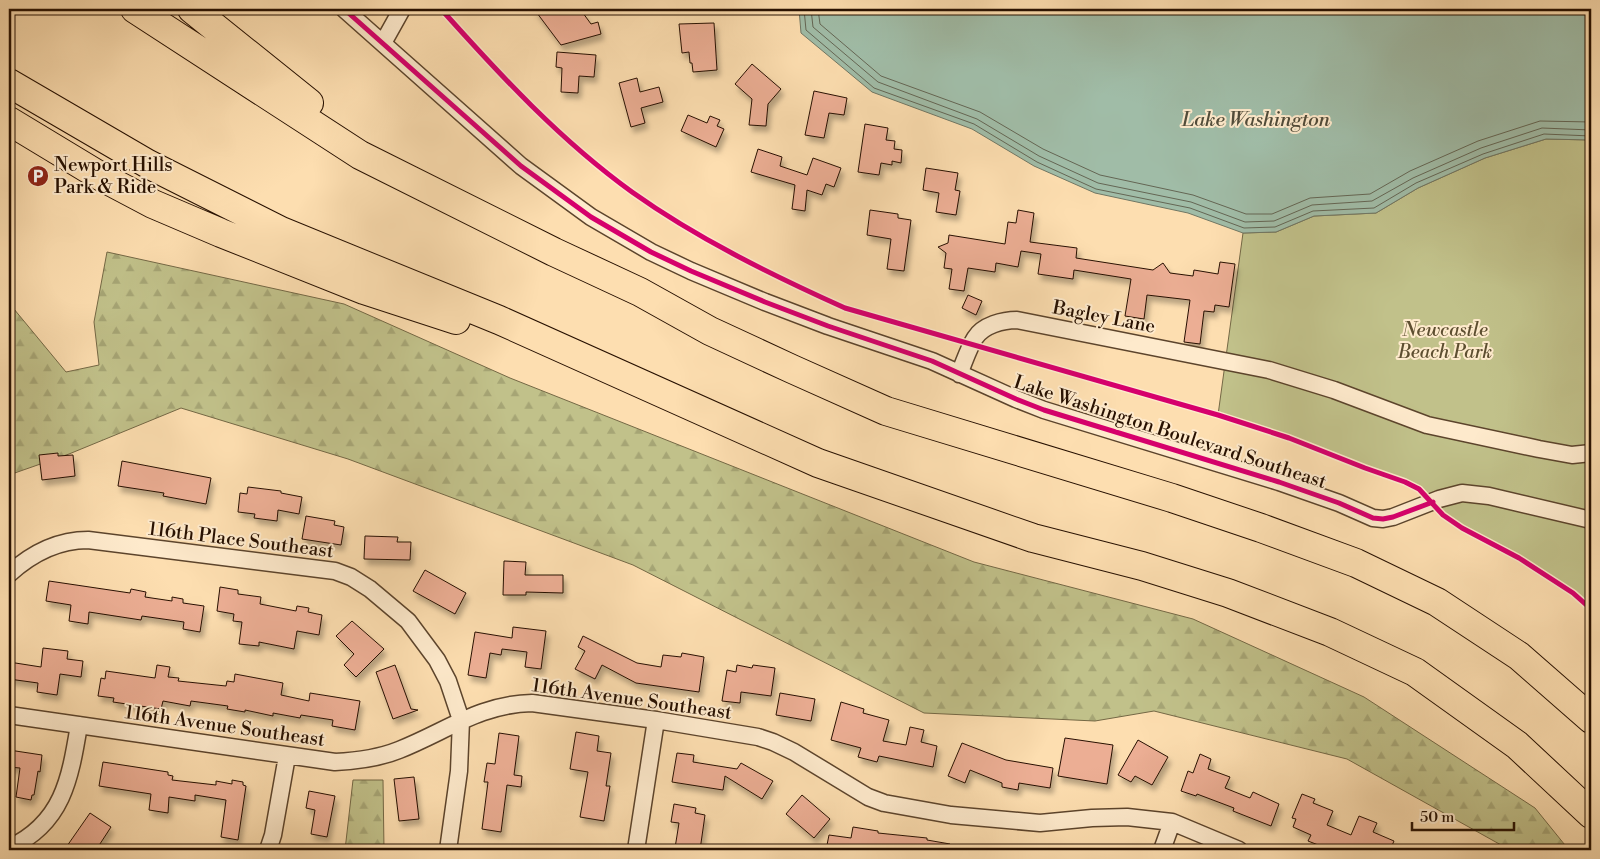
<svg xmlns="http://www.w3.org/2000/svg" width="1600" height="859" font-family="'Libre Bodoni',serif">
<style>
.forest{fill:url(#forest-firs);stroke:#746845}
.green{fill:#c1c18a;stroke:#746845}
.water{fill:#a0bca7;stroke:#707764}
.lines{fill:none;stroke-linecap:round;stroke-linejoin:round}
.shore{stroke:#646654;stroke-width:1}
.building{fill:#ecae94;stroke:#271000;filter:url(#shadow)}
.street-casing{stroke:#5c442c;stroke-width:19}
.highway-casing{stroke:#271000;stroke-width:30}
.street{stroke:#feeacc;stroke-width:16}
.highway{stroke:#fddeb0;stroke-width:28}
.cycleway-casing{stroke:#feeacc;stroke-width:8}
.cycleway{stroke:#d6006c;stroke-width:5}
.labels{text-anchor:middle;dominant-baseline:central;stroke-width:4;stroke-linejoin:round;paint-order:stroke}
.poi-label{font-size:19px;fill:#271000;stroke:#feeacc;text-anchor:start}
.street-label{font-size:19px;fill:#271000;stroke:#feeacc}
.park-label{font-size:19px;font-style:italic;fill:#5d4e30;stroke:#feeacc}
.water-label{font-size:20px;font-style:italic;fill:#514c3a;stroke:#feeacc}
</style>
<defs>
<pattern id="forest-firs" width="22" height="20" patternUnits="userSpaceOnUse" patternTransform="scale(1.25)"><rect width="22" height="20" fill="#c1c18a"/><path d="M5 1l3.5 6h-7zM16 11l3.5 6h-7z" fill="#a6a575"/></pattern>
<filter id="shadow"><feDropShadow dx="3" dy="5.5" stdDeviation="2.5" flood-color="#0004"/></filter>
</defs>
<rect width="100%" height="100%" fill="#fddeb0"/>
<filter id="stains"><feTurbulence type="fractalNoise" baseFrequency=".004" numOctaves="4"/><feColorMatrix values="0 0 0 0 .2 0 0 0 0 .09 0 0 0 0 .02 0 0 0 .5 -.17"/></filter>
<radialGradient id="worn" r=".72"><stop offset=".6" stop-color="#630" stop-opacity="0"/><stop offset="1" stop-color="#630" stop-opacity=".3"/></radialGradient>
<!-- forest -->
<path class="forest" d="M107 252 344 304 510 378 974 562 1193 619 1364 697 1535 808 1569 850H1510L1347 759 1154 711 1095 721 924 713 633 565 348 459 181 408 69 454 9 475V303L66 372 99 365 94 322Z
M353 780H383L384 850H345Z"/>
<!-- green -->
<path class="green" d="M1546 139 1591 140V609L1573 593 1519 558 1462 528 1444 515 1419 489 1405 482 1365 468 1289 438 1218 415 1243 233 1276 232 1314 216 1376 213 1418 188 1485 158Z"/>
<!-- water -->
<path class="water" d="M799 9H1591V140L1546 139 1485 158 1418 188 1376 213 1314 216 1276 232 1243 233 1188 213 1095 193 1034 166 972 129 872 92 801 33Z"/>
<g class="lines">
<!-- shore -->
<path class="shore" d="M804 9 806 30 874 88 974 124 1037 162 1096 189 1190 208 1244 228 1275 227 1313 211 1374 208 1416 183 1483 154 1544 134 1591 136
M811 9 813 27 878 82 977 119 1039 156 1098 183 1191 202 1245 222 1274 221 1312 205 1372 201 1413 178 1481 148 1542 128 1591 130
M818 9 820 24 881 76 980 112 1043 149 1100 175 1193 195 1246 214H1272L1310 198 1370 194 1410 171 1478 141 1540 121 1591 122"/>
</g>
<!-- building -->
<path class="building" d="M534 9H580L591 24 598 22 601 34 561 45Z
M714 23 717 70 693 72 692 63H690L689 52 682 53 679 24Z
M557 52 596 55 594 77 579 76 578 93 561 92 562 68 556 67Z
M752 64 781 89 768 104 766 126 749 125 752 99 735 84Z
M637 78 640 92 659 87 663 102 641 108 645 123 631 127 619 83Z
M814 91 847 98 844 115 829 113 824 138 805 135Z
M688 115 707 123 710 116 720 120 717 126 724 129 716 147 681 131Z
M865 124 888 128 886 140 895 141 894 149 902 150 901 163 892 161V165L881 163 879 175 858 172Z
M758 149 782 157 780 166 807 175 813 158 841 168 834 187 826 184 822 195 807 190 805 211 792 209 795 185 751 172Z
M926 168 958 173 955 190 960 191 956 215 936 212 939 193 923 190Z
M870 210 898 214V218L911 220 904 271 887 269 891 239 867 235Z
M1018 210 1034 213 1030 242 1077 248 1076 258 1153 270 1163 263 1170 273 1193 276 1194 270 1218 274 1220 262 1235 264 1229 307 1215 305 1214 312 1204 311 1200 344 1184 342 1190 300 1147 295 1144 319 1125 316 1131 279 1074 270 1073 279 1038 274 1041 254 1021 251 1018 267 996 263 995 272 968 268 964 291 949 289 952 269 944 268 946 253 938 247 948 243 949 235 1005 244 1008 222 1016 223Z
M968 295 982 301 976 315 962 308Z
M58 453V456L73 455 75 476 42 480 39 455Z
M122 461 211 478 206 504 163 496 164 493 118 486Z
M248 487 281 491V493L302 497 299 514 278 510 277 521 254 518 255 514 238 512 240 493 247 494Z
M306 516 335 521 334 525 344 527 341 545 302 539Z
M365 536 398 537 397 542H411L410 560 364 559Z
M504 561 526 562 525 575H563V593L526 592V595H503Z
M425 570 466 593 455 614 413 591Z
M49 581 130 593 131 589 146 592 145 597 172 601V597L183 599V603L204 606 200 632 183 629 184 622 142 616 141 620 89 612 88 624 69 621 71 605 46 601Z
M220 587 238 590V594L261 597 260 604 296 611 297 606 309 608 308 612 322 615 319 635 297 631 294 649 259 642V646L239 644 242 622 233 621 234 614 217 611Z
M352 621 384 649 356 677 344 665 354 654 336 636Z
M513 627 546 631 541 669 525 667 527 652 502 649 501 655 490 653 486 678 468 675 475 632 512 638Z
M583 636 637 663 661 667 663 655 681 657 682 653 704 657 699 692 636 683 602 665 595 679 575 669 585 651 578 647Z
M43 648 68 651 67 659 83 661 81 677 60 674 57 695 37 692 38 683 9 679V662L41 667Z
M157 665 170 667 168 677 179 678 178 681 226 686 227 681 234 682 235 674 283 683 281 695 309 701 310 693 360 701 355 730 332 726 333 720 301 715 300 718 273 713V716L245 710V712L227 709 228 706 191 701 190 706 163 701 161 709 113 702 114 698 98 696 101 678 105 679 106 671 155 678Z
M395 665 411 709 418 710 393 719 376 672Z
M737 665 752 668 753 665 775 668 771 696 741 692 740 703 722 701 727 670 736 672Z
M780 693 815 699 811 721 776 715Z
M841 702 864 709 863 713 889 720 883 741 906 745 910 727 924 730 921 742 937 746 933 767 879 756 877 762 858 757 861 748 831 740Z
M576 732 599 736 597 751 611 753 606 786H610L604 821 580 817 588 772 570 769Z
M499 733 519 736 514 775 522 776 521 787 507 785 501 832 482 829 488 782H484L487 763 495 764Z
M1065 738 1113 745 1107 784 1058 776Z
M1138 740 1168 757 1152 785 1135 776 1131 782 1118 775Z
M962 743 1006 760 1053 768 1050 788 1019 783 1018 790 1002 787V783L970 770 965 783 948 776Z
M9 750 42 755 40 772 38 771 34 795H32L31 800 16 797 20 768 9 767Z
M677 753 694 755 693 762 737 769 741 763 773 781 762 799 725 776 723 790 672 782Z
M1200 754 1211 759 1208 769 1230 777 1225 788 1250 798 1253 792 1279 804 1271 826 1233 811 1234 808 1197 794 1196 796 1181 791 1188 771 1193 773Z
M103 762 168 772V775L173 776 172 780 216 785V781L232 784V780L243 782V785L246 786 238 840 221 837 226 800 195 795V801L169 797 168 813 149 810 151 794 99 786Z
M414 777 419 819 399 821 394 779Z
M309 791 335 796 327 837 311 834 315 810 306 808Z
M1302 794 1315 799 1313 803 1333 811 1327 825 1351 835 1359 816 1377 823 1373 832 1394 841 1390 850H1331L1308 841 1311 835 1293 827 1296 819 1292 818Z
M802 795 830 819 814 838 786 814Z
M674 804 696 808 695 813 705 815 700 850 675 848 679 823 671 822Z
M90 813 111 827 96 850H73L67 846Z
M853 827 878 831V833L927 838V840L950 844 949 850H826L829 835 851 838Z"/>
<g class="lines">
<!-- street casing -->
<g class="street-casing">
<path id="street" d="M344 9 521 166 591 217 651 252 691 271 765 302 828 326 932 361 1016 399 1044 410 1279 482 1339 503 1373 518 1383 519 1393 517 1439 499 1462 493 1489 496 1591 520
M383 43 402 9
M959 374C964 363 968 349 975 338 983 325 1003 320 1017 320L1269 370 1334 390 1427 425 1539 449 1572 455 1591 453
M9 574C31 554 58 540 88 540L335 571 351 577 370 589 408 621 437 660 448 681 461 720 459 771 448 850
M9 715 335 762C357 761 379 758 399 750 445 732 480 704 532 703L656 720 758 737 773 742 794 752 868 797 884 803 951 815 1040 823 1092 818 1127 817 1172 822 1239 850
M9 848C63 823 70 779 79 725
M268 850 273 835 287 756
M636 850 656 720
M1162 850 1172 822"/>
</g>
<!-- highway casing -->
<g class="highway-casing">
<path id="highway" d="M135 9 360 155 554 252 640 292 710 331 792 369 886 411 1172 498 1261 528 1356 563 1437 602 1519 656 1591 719
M192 9 309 103
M9 83 148 164 281 231 499 320 818 463 1033 538 1142 566 1228 593 1330 632 1415 672 1517 745 1591 814
M9 121 100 176 153 204 221 233 364 290 456 320"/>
</g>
<!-- street -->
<use href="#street" class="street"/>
<!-- highway -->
<use href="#highway" class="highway"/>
<!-- cycleway casing -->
<g class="cycleway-casing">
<path id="cycleway" d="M344 9 521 166 591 217 651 252 691 271 765 302 828 326 932 361 1016 399 1044 410 1279 482 1339 503 1373 518 1383 519 1393 517 1433 502
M441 9C500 75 560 140 632 192 698 239 772 275 845 308L1218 415 1289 438 1365 468 1405 482 1419 489 1443 515 1462 528 1519 558 1573 593 1591 609"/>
</g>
<!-- cycleway -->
<use href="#cycleway" class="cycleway"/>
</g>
<!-- icons -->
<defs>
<g id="parking-disc" transform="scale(1.125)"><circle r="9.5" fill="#8f2418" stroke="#feeacc"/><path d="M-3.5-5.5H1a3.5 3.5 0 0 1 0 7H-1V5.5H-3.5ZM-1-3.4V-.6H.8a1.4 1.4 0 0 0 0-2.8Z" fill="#fff"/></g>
</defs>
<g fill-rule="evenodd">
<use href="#parking-disc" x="38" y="176"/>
</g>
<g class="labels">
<!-- poi labels -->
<g class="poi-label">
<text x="54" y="165">Newport Hills<tspan x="54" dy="22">Park &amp; Ride</tspan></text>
</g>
<!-- street labels -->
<g class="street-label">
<text transform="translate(1104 317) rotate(11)">Bagley Lane</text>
<text transform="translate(1170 432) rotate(18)">Lake Washington Boulevard Southeast</text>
<text transform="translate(241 540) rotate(7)">116th Place Southeast</text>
<text transform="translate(632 699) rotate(8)">116th Avenue Southeast</text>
<text transform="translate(225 726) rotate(8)">116th Avenue Southeast</text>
</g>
<!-- park labels -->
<g class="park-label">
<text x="1445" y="330">Newcastle<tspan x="1445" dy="22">Beach Park</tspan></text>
</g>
<!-- water labels -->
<g class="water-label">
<text x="1256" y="120">Lake Washington</text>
</g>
</g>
<!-- margin -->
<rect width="1600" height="859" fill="none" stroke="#fddeb0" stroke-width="30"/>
<rect x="10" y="10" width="1580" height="839" fill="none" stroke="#271000" stroke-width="2.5"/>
<rect x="15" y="15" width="1570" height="829" fill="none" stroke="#271000"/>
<!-- scale -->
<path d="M1412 822v8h102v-8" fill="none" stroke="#271000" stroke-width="2.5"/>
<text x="1420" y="822" font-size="15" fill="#271000" stroke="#feeacc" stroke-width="4" paint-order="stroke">50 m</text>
<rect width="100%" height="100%" filter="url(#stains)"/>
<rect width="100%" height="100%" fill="url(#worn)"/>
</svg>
